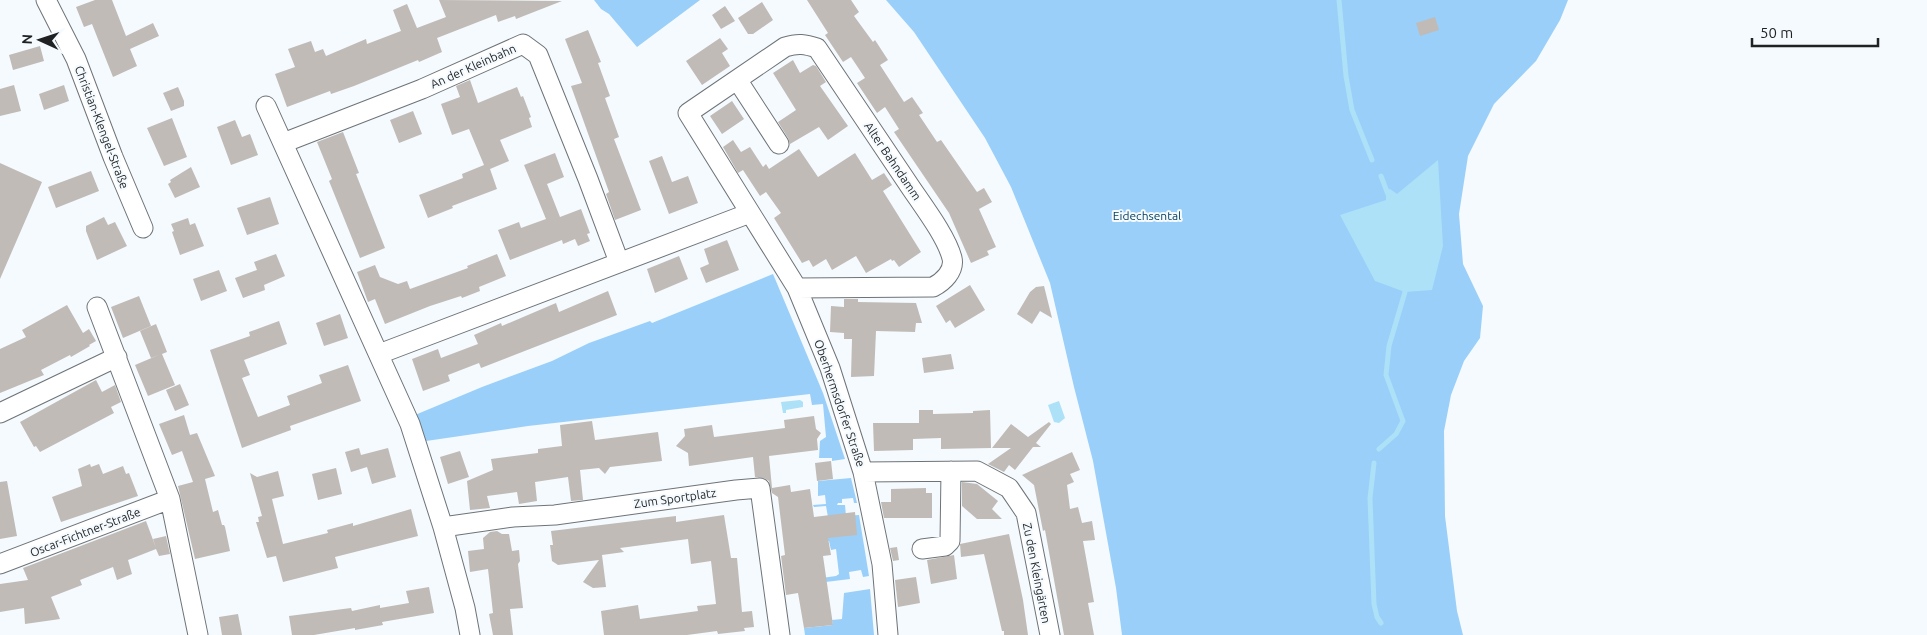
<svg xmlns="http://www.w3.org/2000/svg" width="1927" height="635" font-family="Ubuntu,sans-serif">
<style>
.green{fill:#9acff9}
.water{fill:#ade1f7}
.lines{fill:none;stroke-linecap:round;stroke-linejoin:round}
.stream{stroke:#ade1f7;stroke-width:5}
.building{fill:#c0bbb6}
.minor-casing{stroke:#6e7377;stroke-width:21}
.minor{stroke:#fff;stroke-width:19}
.labels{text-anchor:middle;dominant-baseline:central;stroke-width:4;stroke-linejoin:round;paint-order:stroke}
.street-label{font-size:12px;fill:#1f2123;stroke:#f4fafe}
.park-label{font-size:12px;fill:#033c5d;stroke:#f4fafe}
</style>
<rect width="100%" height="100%" fill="#f4fafe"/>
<!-- green -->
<path class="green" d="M594 0H700L637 47 609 14 601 9Z
M886 0H1568L1560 20 1536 61 1494 104 1468 156 1459 214 1463 264 1483 306 1480 338 1464 361 1451 395 1444 431 1445 516 1457 611 1463 635H1122L1116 588 1093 461 1074 387 1050 283 1011 187 985 138 914 32Z
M773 274 823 393 845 459 832 461V458H819L820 441 826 437 823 404 812 405 810 394 528 426 426 441 415 415 482 387 552 361 589 343 650 321 652 323Z
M851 478 857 503H854L853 498 842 499V503H838L837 505H845L846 516 859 515 869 576 863 577 861 570 849 572 850 579 793 586V582L836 576 839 574 836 549 831 550 829 541 821 542 828 517 826 506 814 507 813 505 826 504 825 495 818 496V481Z
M870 589 874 635H805L804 628 833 625 832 620 842 619 844 593Z"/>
<!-- water -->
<path class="water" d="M1438 160 1443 246 1432 290 1405 292 1375 281 1340 215 1386 200V191L1390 189 1397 194Z
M800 400 803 402V407L786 410V413H783L781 402Z
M1059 401 1065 418 1059 423 1054 422 1048 405Z"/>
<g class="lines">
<!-- stream -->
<path class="stream" d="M1339 0 1346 76 1352 110 1372 160
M1381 176 1389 197
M1379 449 1396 434 1403 421 1386 375 1389 346 1405 292 1404 287
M1374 463 1370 498 1374 604 1377 617 1381 623"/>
</g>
<!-- building -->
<path class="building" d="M95 0H112L126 36 153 23 159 36 130 49 137 66 113 77 92 24 84 27 76 7Z
M439 0 562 1 516 19 515 16 498 22 496 15 437 38 442 52 419 62 418 60 354 86 331 94 330 91 287 107 275 74 295 67 288 49 311 41 315 52 323 49 326 56 366 39 367 44 401 31 393 10 407 4 417 28 446 17Z
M807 0H851L859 12 854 16 873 42 875 40 888 60 880 65 904 102 912 97 923 113 919 115 937 142 941 140 977 192 984 188 992 202 979 209 996 247 987 251 989 255 971 263 949 213 894 132 899 129 885 107 877 113 857 83 865 78 851 57 843 62 825 35 828 33Z
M762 2 773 20 753 34H748L738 18Z
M725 6 735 21 721 29 712 15Z
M1435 17 1439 30 1420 36 1416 23Z
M588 30 601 62 598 63 610 96 605 98 619 137 614 139 641 210 615 220 606 194 609 192 571 86 582 83 565 39Z
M720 38 728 49 722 53 730 66 702 85 686 61Z
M40 46 44 61 13 70 9 55Z
M793 60 800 73 813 65 816 66 826 82 820 86 848 126 828 140 819 127 790 144 788 138 778 122 796 110 773 73Z
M470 80 478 103 517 87 521 97 523 96 531 117 529 118 532 127 500 140 509 161 490 169 497 189 452 206 453 208 428 218 419 195 463 178 462 174 484 165 469 129 452 135 441 104 460 97 456 86Z
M14 85 21 111 0 116V89Z
M64 85 69 101 44 110 39 94Z
M178 87 184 101V106L171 111 163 93Z
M732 101 744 119 722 134 710 116Z
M413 111 422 134 399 143 390 120Z
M172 118 187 157 164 166 147 128Z
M235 120 242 137 250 134 258 155 231 165 217 127Z
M343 132 359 173 356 174 385 248 360 258 329 181 332 179 317 142Z
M733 140 741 152 750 147 763 167 766 164 769 169 799 149 818 177 855 153 872 180 884 173 892 185 883 191 921 252 899 267 894 260 892 261 891 259 866 273 856 256 832 270 826 259 813 267 809 260 802 263 774 218 781 213 766 192 760 196 743 170 738 173 723 147Z
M555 153 564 177 547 184 560 217 581 209 590 233 587 234 590 241 578 246 575 239 563 244 562 240 510 260 498 230 519 222 521 228 546 219 524 165Z
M662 156 672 182 688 176 698 203 669 214 649 161Z
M0 163 42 182 0 279Z
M191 167 200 187 175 198 168 184 171 182 170 180Z
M91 171 99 191 56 208 48 187Z
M270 197 279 224 247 235 237 208Z
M104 217 108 225 115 222 127 246 97 260 86 231V226Z
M188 218 190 225 195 223 204 246 180 255 172 232 174 231 171 224Z
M727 240 739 270 706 283 700 268 709 264 704 249Z
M276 254 285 276 264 285 265 290 243 298 235 278 257 270 254 262Z
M497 254 506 276 479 287 480 291 462 298 461 296 430 306 385 324 375 299 368 302 357 272 375 265 380 277 398 284 407 281 410 289 468 268 467 266Z
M679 256 688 279 655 293 647 269Z
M219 270 227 291 201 301 193 279Z
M970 285 985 310 955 328 950 320 946 323 936 306Z
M1044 286 1052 318 1040 311 1032 324 1017 314 1030 292 1036 287Z
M608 291 617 315 481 368 479 363 448 375 450 381 423 391 412 359 438 349 441 358 478 344 474 335 501 323 502 326 556 303 559 312Z
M139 296 151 326 123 338 111 307Z
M844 299H858V302L916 303 922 323H916L915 332 876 331 874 376 851 377 852 339H844V333L830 332 831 306 844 307Z
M67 305 83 333 89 329 96 341 89 345 90 346 71 357 70 355 41 370 44 375 0 393V349L26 337 22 330Z
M340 314 348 338 324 346 316 323Z
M279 321 287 344 244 360 250 375 242 378 258 417 290 405 287 396 322 383 319 375 348 365 361 401 290 426 291 430 242 448 210 350 250 336 249 332Z
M156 324 167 352 162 354 175 385 148 396 135 365 161 354 151 358 140 331Z
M951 354 954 369 924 373 922 358Z
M96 380 102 392 115 385 121 402 111 407 114 413 40 452 36 446 34 447 20 422Z
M180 384 189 405 175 411 166 390Z
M919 410H933V414L973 413V411L990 410 991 448 941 449V438L913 439V450L874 451 873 423H919Z
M184 415 190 435 197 433 215 476 205 479 213 512 218 510 222 525H224L225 527 230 551 195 559 178 486 193 482 182 451 172 455 159 424Z
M814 416 816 429 821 433 817 439 818 450 769 456 772 488 790 485 791 492 810 489 814 517 855 512 857 535 828 538 831 555 823 556 833 625 804 628 798 593 786 595 781 556 785 555 778 497 772 493 769 481 764 478 755 477 753 457 689 466 688 453 676 446 685 436 684 429 712 425 714 437 785 428 784 420Z
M592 421 595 440 658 432 662 461 610 467 605 474 599 468 580 470 583 500 571 501 568 477 535 482 537 501 519 504 517 492 487 496 490 508 470 510 467 481 493 470 491 459 538 453V449L562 446 560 425Z
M1049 422 1051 424 1036 443 1041 447H1033L1015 470 1009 465 1004 472 988 464 1011 448H992L1011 424 1028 437Z
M359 448 361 455 388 448 396 477 372 484 367 467 351 472 345 452Z
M460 451 469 477 448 484 440 457Z
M1072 452 1080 470 1070 474 1074 482 1067 485 1070 509 1078 507 1082 523 1092 521 1095 540 1083 541 1094 602 1088 603 1094 635H1064L1045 530 1043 531 1034 485 1022 475Z
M831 461 833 479 817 481 815 463Z
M90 464 91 467 99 464 103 474 123 466 126 474 129 473 138 496 61 522 52 497 82 486 78 469Z
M336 468 342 494 318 500 312 474Z
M278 471 284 496 272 499 283 544 328 533 327 530 353 523V526L411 509 418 536 335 557 338 568 283 582 276 556 267 558 256 522H259L258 517 262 516 250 473 257 477Z
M7 481 17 536 0 539V482Z
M962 482 977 484 998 501 992 509 1002 519H977L962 506Z
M926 488V493H932V518H884L881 502H891V489Z
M724 515 731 558H737L742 612 752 611 754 627 744 628 745 631 718 634 717 631 687 635H604L601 611 638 605 640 619 698 611 697 606 716 604 711 561 691 564 688 539 620 548 624 552 602 555 606 587 593 588 583 582 599 560 558 565 552 561 550 545H553L551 531 676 516V522Z
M146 521 156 548 153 539 166 536 170 554 159 556 156 549 128 560 132 574 117 580 113 567 80 580 82 585 51 597 60 619 25 624 24 608 0 612V584L28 580 23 568Z
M497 531 502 534H509L512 551 519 550 520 561 518 564 523 608 510 609 513 635H493L489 614 493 613 488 569 470 572 468 551 484 549 483 538 490 532Z
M1009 534 1023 600 1028 635H1004V631H1002L984 554 961 557 960 544Z
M897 547 899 560 893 561 890 548Z
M954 555 957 579 931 584 927 560Z
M916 577 920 603 898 607 895 580Z
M429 587 434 613 382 622 383 625 355 630V628L314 635H292L289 616 351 608 352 611 380 605V608L409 603 406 591Z
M238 614 242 635H222L219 617Z"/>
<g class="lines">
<!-- minor casing -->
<g class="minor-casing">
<path id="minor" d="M46 0 76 59 113 157 143 228
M738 81 779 144
M266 106 410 424 443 527 465 608 470 635
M283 143 422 89 523 44 538 55 588 179 619 262
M797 288 933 287C943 282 955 271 952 258 946 235 920 202 907 182 877 138 847 93 817 48 805 44 798 43 785 47L688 113 797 288 830 368 863 472 882 564 888 635
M97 307 170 499 198 635
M379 354 750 213
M0 413 117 357
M863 472 977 471 1009 488 1026 513 1050 635
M443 527 513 517 555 515 736 490 760 488 780 635
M922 549 945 546 950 541 951 471
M0 564 170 499"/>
</g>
<!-- minor -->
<use href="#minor" class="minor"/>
</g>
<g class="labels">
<!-- street labels -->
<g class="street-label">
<text transform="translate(473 66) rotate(-24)">An der Kleinbahn</text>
<text transform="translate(102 127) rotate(69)">Christian-Klengel-Straße</text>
<text transform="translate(893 161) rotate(56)">Alter Bahndamm</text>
<text transform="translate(840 403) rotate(71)">Oberhermsdorfer Straße</text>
<text transform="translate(675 498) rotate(-8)">Zum Sportplatz</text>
<text transform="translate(85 532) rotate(-21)">Oscar-Fichtner-Straße</text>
<text transform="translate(1037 573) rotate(79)">Zu den Kleingärten</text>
</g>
<!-- park labels -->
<g class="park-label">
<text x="1147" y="215">Eidechsental</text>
</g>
</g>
<!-- north arrow -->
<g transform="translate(40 40) rotate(273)" stroke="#f4fafe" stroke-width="4" paint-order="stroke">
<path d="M0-4L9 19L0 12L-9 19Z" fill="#1f2123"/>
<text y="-8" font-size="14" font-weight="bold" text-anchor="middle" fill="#1f2123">N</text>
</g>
<!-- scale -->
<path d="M1752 38v8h126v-8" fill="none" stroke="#1f2123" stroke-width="2.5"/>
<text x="1760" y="38" font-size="15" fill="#1f2123" stroke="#f4fafe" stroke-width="4" paint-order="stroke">50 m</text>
</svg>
